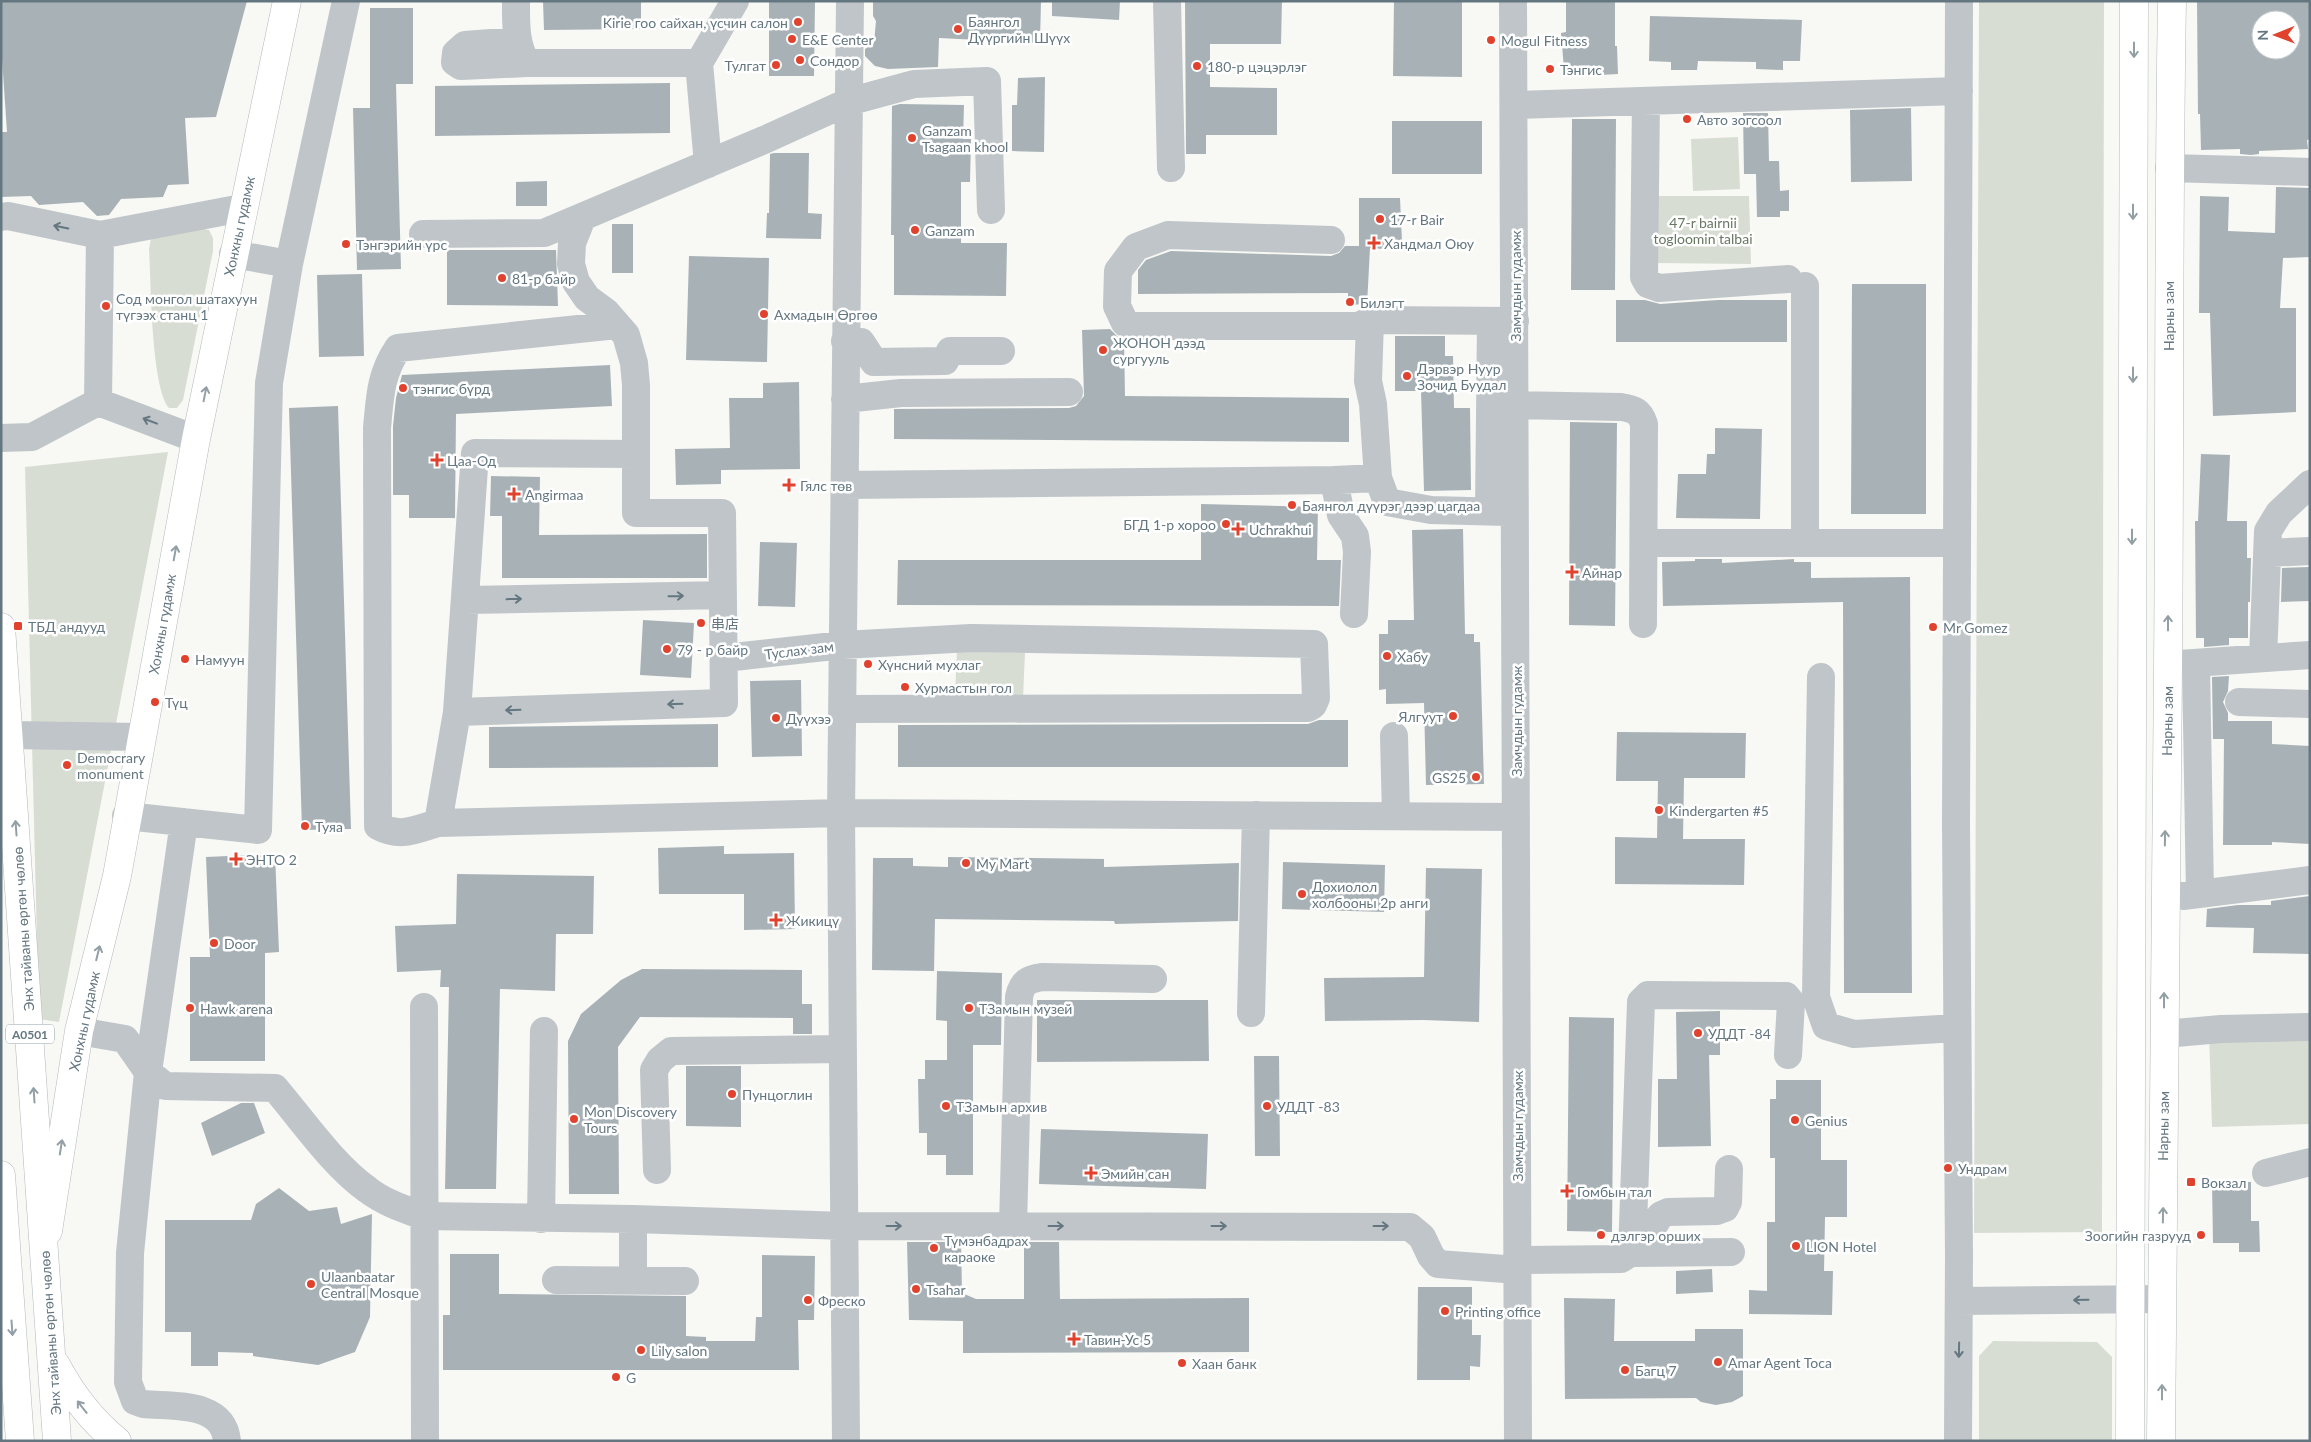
<svg xmlns="http://www.w3.org/2000/svg" width="2311" height="1442" font-family="Lato,'Noto Sans SC',sans-serif">
<style>
.green{fill:#d8ddd4}
.building{fill:#a8b2b6;fill-rule:evenodd}
.lines{fill:none;stroke-linecap:round;stroke-linejoin:round}
.major-casing{stroke:#b3b9bc;stroke-width:29}
.highway-casing{stroke:#b3b8bb;stroke-width:29}
.minor{stroke:#bfc5c8;stroke-width:28}
.major{stroke:#fff;stroke-width:28}
.highway{stroke:#fff;stroke-width:28}
.oneway{stroke:#92a0a6}
.oneway2{stroke:#647780}
.poi-dot{fill:#e0422d;stroke:#fff;stroke-width:2}
.labels{text-anchor:middle;dominant-baseline:central;stroke-width:5;stroke-linejoin:round;paint-order:stroke}
.shield{fill:#fff;stroke:#92a0a6;stroke-width:1}
.shield-label{font-size:12px;font-weight:bold;fill:#647780}
.poi-label{font-size:14px;fill:#647780;stroke:#fff;text-anchor:start}
.park-label{font-size:14px;fill:#687862;stroke:#fff}
.street-label{font-size:14px;fill:#647780;stroke:#fff}
</style>
<rect width="100%" height="100%" fill="#f8f8f5"/>
<!-- green -->
<path class="green" d="M1979 1H2104L2102 1232 1974 1233Z
M1738 137 1740 189 1693 191 1691 139Z
M1655 196H1749L1751 264 1655 263Z
M193 227 209 230 213 238V251L183 400 177 408H169C151 387 151 281 149 249L151 238Z
M168 452 59 1022 39 1019 25 467Z
M957 650 1025 653 1023 698 955 695Z
M2310 1030V1124L2212 1127 2209 1033Z
M1993 1341 2097 1342 2112 1357V1441H1979V1356Z"/>
<!-- building -->
<path class="building" d="M1 1H247L216 117 185 118 189 184 168 185 163 197 121 199 109 215 97 216 83 202 39 205 31 196 1 197V132H7L1 44Z
M543 1H641V29L544 30Z
M769 1H815L814 76H769Z
M873 1H1041L1040 43 939 38 938 67 888 69 875 66 865 56V49L874 43 876 21 873 16Z
M1052 1H1120L1119 20 1052 16Z
M1185 1H1282L1281 44H1210V87L1277 88V135H1206V154H1186Z
M1394 1H1462V77L1393 76Z
M1566 1H1615V46H1617L1618 74 1600 75V66L1564 69 1561 33 1566 32Z
M2197 1H2310V139L2307 140 2308 149 2259 151V154L2251 155 2240 154V149L2201 150 2200 114H2198ZM2261 20H2291V50H2261Z
M370 8H413V84H396L401 269 357 270 353 108H370Z
M1650 16 1802 20 1800 61H1783V70L1756 69V62L1698 61 1697 70H1671V62L1649 61Z
M1045 77 1044 152 1012 151V105H1017L1018 78Z
M670 83V133L435 136V86Z
M900 104 964 105 963 139H971L970 182H961V243H1007L1006 296 894 295V235H891L892 106Z
M1911 108 1912 181 1851 182 1850 110Z
M1743 113H1768L1769 161H1779L1780 191 1789 190V211H1780V217H1757L1756 174H1744Z
M1572 119H1616L1615 290H1571Z
M1392 121H1482V174H1392Z
M774 153H809L808 213 822 214 821 239 766 238 767 213H769L770 154Z
M547 181V206H516V182Z
M2276 187 2310 188V257L2283 258 2280 308H2296V412L2213 416 2210 313H2199L2200 196 2229 197 2228 231 2275 233Z
M1359 198H1400L1402 242H1384L1383 249 1370 248 1367 305 1348 304V293L1138 294V270L1146 260 1171 251 1331 256 1339 253 1345 246H1359Z
M612 224H633V273H612Z
M447 250H556L558 306 447 305Z
M689 256 769 258 767 362 686 360Z
M362 274 364 356 319 357 317 275Z
M1852 284H1926V514H1851Z
M1616 300H1645L1660 304 1718 300H1787V342H1616Z
M1110 329 1117 336 1124 340 1125 396 1349 398V442L894 439V409L1069 408 1076 406 1084 396 1082 330Z
M1395 336H1445V356H1453L1454 408H1470L1471 490 1424 491 1421 391H1395Z
M610 365 612 406 456 414 455 518H409V495H393V426L396 398 402 375Z
M799 382 800 469 721 470V484L676 485 675 449 730 448 729 398H763V383Z
M338 406 351 829 302 830 289 408Z
M1570 422 1617 423 1615 626 1569 625Z
M1715 428 1762 429 1760 519 1676 518 1678 474H1706L1707 454H1715Z
M2201 454 2230 455 2227 521H2247V558H2251L2250 602H2248V638H2229V645L2204 647V638H2196L2195 521H2198Z
M491 476 540 477 539 535 707 534V578H502V516H490Z
M1201 504 1318 507 1317 560H1341L1339 606 897 605 898 560H1201Z
M1463 529 1465 634H1474V642H1480L1484 784 1426 785 1424 703 1386 704V689L1379 690V634H1388V620H1414L1412 530Z
M760 542 797 543 795 607 758 606Z
M1695 559H1722V563L1794 559V562H1811V578L1910 577 1912 993H1844L1843 602 1663 606 1662 562 1695 561Z
M2310 567V601L2281 602 2282 568Z
M643 620 694 623 691 678 640 675Z
M2229 676 2228 691 2223 702 2228 713V721H2272V744L2310 746V844L2272 842V845H2223L2224 739H2213L2212 677Z
M801 680 802 756 752 757 750 681Z
M1319 720H1348V767H898V725L1308 724Z
M718 724V767L489 768V727Z
M1617 732 1746 733 1745 778H1684L1683 839H1745L1744 885 1615 884V837L1657 838 1658 781H1616Z
M724 846V854L794 853 795 929 744 930V894H659L658 848Z
M275 854 279 952 265 953V1061H190V957H210L206 857Z
M948 857 1104 859V867L1239 863 1238 921 1115 924 1114 921 935 919 934 971 872 970 873 858H913V866L948 867Z
M1283 862 1385 865 1384 912 1282 909Z
M1426 868 1482 869 1479 1022 1423 1020 1325 1021 1324 978 1424 977Z
M457 874 594 876 593 934H556L555 991 500 989 496 1189H445L449 987H440L441 970 397 972 395 926 456 924Z
M2310 896V954L2253 953 2254 928 2206 927 2207 909 2238 905H2271V901Z
M642 969 802 970V1004H812V1034H793V1018L640 1017 618 1047 619 1194H569L568 1041 581 1014 621 980Z
M937 971 1002 973 1001 1045H973V1175H946V1155H927V1133H919L918 1079H925V1060H947V1021L936 1020Z
M1037 1000H1208L1209 1061 1037 1062Z
M1720 1011V1055H1709L1711 1146 1658 1147V1079H1677L1676 1012Z
M1569 1017 1614 1018 1612 1232 1567 1231Z
M1254 1056H1279L1280 1156H1255Z
M686 1066H741V1127L686 1126Z
M1776 1080H1821V1160H1847V1217H1825L1824 1271H1833L1832 1315 1749 1314V1290L1767 1291V1222H1775V1158H1770V1099H1776Z
M241 1103H254L265 1133 212 1156 201 1123Z
M1041 1129 1208 1134 1206 1189 1039 1184Z
M2212 1182H2251V1221H2259L2260 1252H2239V1243H2213Z
M279 1188 309 1211 337 1207 341 1224 372 1214 370 1317 355 1352 318 1365 253 1356V1353L218 1352V1366H191V1332H165V1220H251L256 1204Z
M907 1242H961L962 1293 976 1299H1024V1242H1059L1060 1299 1249 1298V1352L963 1353V1321L909 1320Z
M450 1254H499V1294L686 1296V1336L706 1337V1341H755L756 1317H762V1255L815 1256 814 1320H798L799 1370H443V1315H450Z
M1712 1269 1713 1292 1676 1294V1271Z
M1418 1287H1472V1335H1481L1480 1367 1470 1366V1380H1417Z
M1564 1298 1615 1299 1614 1341H1695V1329H1743V1396L1732 1402 1716 1405 1701 1402 1696 1398 1565 1399Z"/>
<g class="lines">
<!-- major casing -->
<g class="major-casing">
<path id="major" d="M48 1231 79 1031 117 876 196 439 287 1
M2130 1441 2134 1
M2161 1441C2162 1183 2165 925 2168 667 2170 445 2168 223 2172 1"/>
</g>
<!-- highway casing -->
<g class="highway-casing">
<path id="highway" d="M1 627 57 1441
M1 1175 20 1441
M56 1365C72 1395 90 1419 117 1441"/>
</g>
<!-- minor -->
<path class="minor" d="M516 1C516 23 515 45 527 63H699L735 1
M1167 1 1171 168
M1513 1 1518 1441
M518 41 465 45 456 53 455 62 461 66 527 63
M699 63 708 164
M1646 101 1644 277 1648 284 1659 288 1788 279
M1514 105 1959 91
M2169 168 2310 172
M1 217 8 216 100 235 98 402 196 439
M582 218 572 243 571 264 576 282 587 298 606 312 626 335 634 363 636 385V454
M423 234 544 233 764 140 848 102 914 84 987 81 991 210
M100 235 242 208
M1331 240 1168 235 1136 247 1118 271 1117 306 1125 323 1130 326H1359L1370 320
M233 254 289 264
M1805 286V542
M845 341 861 342 874 362 945 361 950 351H1001
M845 399 901 393 1069 392
M1515 405 1621 407C1634 409 1640 411 1644 424L1643 624
M1 438 32 437 98 402
M1378 478 1387 502 1431 510 1507 512
M844 485 1334 480
M1489 511 1491 321
M1644 543H1957
M2267 553 2310 551
M465 600 723 595
M1354 614 1357 552 1355 536 1341 515 1334 480 1378 478 1373 404 1368 381 1370 320 1515 321
M725 658 843 645 971 638 1314 644 1316 698 1313 705 1308 708 843 709
M2263 658 2268 531 2279 513 2310 484
M2179 664 2310 655
M2196 664 2200 894
M1821 677 1816 997 1826 1026 1854 1034 1957 1028
M2239 702 2310 704
M457 712 724 703 722 513H636V454L475 453 457 712 438 823 841 813 1516 817
M9 735 141 737
M1394 736 1396 816
M126 816 258 830 269 383 289 264 346 1
M184 822 148 1072 130 1253 128 1382 135 1401 143 1404C174 1407 223 1401 227 1441
M438 823C414 830 401 838 378 826L377 428C380 397 380 375 398 348L617 325
M2183 896 2310 880
M424 1007 425 1441
M1251 1013 1256 815
M79 1031 125 1039 148 1072 165 1086 275 1088C303 1121 333 1165 368 1190 385 1203 404 1209 423 1216L633 1219 845 1226 1410 1227 1422 1237 1431 1256 1438 1264 1518 1270
M2164 1034 2221 1029 2310 1027
M657 1170 654 1070 660 1060 671 1051 843 1049
M2266 1173 2310 1162
M541 1219 544 1031
M1013 1226 1019 997C1022 982 1028 979 1043 977L1153 979
M1731 1252 1632 1253 1641 1002 1648 995 1786 996 1791 1002 1788 1055
M1518 1260 1621 1259 1644 1244 1657 1220 1661 1215 1668 1212 1717 1211 1725 1208 1728 1202 1729 1169
M556 1280 685 1281
M633 1280V1219
M1959 1301 2162 1299
M846 1441 841 813 850 1
M1958 1441 1959 1257 1956 824 1959 1"/>
<!-- major -->
<use href="#major" class="major"/>
<!-- highway -->
<use href="#highway" class="highway"/>
</g>
<!-- one-way arrows -->
<defs><path id="oneway-shaft" d="M-6 0H5M1.5-3L5.5 0L1.5 3" fill="none" stroke-width="1.6" stroke-linecap="round" stroke-linejoin="round" transform="scale(1.25)"/></defs>
<g class="oneway">
<use href="#oneway-shaft" transform="translate(2134 50) rotate(90)"/>
<use href="#oneway-shaft" transform="translate(2133 212) rotate(90)"/>
<use href="#oneway-shaft" transform="translate(2133 375) rotate(90)"/>
<use href="#oneway-shaft" transform="translate(205 394) rotate(-79)"/>
<use href="#oneway-shaft" transform="translate(2132 537) rotate(90)"/>
<use href="#oneway-shaft" transform="translate(175 553) rotate(-80)"/>
<use href="#oneway-shaft" transform="translate(2168 623) rotate(-90)"/>
<use href="#oneway-shaft" transform="translate(16 828) rotate(-94)"/>
<use href="#oneway-shaft" transform="translate(2165 838) rotate(-89)"/>
<use href="#oneway-shaft" transform="translate(98 953) rotate(-76)"/>
<use href="#oneway-shaft" transform="translate(2164 1000) rotate(-90)"/>
<use href="#oneway-shaft" transform="translate(34 1095) rotate(-94)"/>
<use href="#oneway-shaft" transform="translate(61 1147) rotate(-81)"/>
<use href="#oneway-shaft" transform="translate(2163 1215) rotate(-89)"/>
<use href="#oneway-shaft" transform="translate(12 1328) rotate(86)"/>
<use href="#oneway-shaft" transform="translate(2162 1392) rotate(-90)"/>
<use href="#oneway-shaft" transform="translate(82 1407) rotate(-128)"/>
</g>
<g class="oneway2">
<use href="#oneway-shaft" transform="translate(61 227) rotate(-168)"/>
<use href="#oneway-shaft" transform="translate(150 421) rotate(-159)"/>
<use href="#oneway-shaft" transform="translate(676 596) rotate(-1)"/>
<use href="#oneway-shaft" transform="translate(514 599) rotate(-1)"/>
<use href="#oneway-shaft" transform="translate(675 704) rotate(178)"/>
<use href="#oneway-shaft" transform="translate(513 710) rotate(178)"/>
<use href="#oneway-shaft" transform="translate(894 1226)"/>
<use href="#oneway-shaft" transform="translate(1056 1226)"/>
<use href="#oneway-shaft" transform="translate(1219 1226)"/>
<use href="#oneway-shaft" transform="translate(1381 1226)"/>
<use href="#oneway-shaft" transform="translate(2081 1300) rotate(179)"/>
<use href="#oneway-shaft" transform="translate(1959 1350) rotate(91)"/>
</g>
<!-- markers -->
<g class="poi-dot">
<circle cx="798" cy="22" r="5"/>
<circle cx="958" cy="29" r="5"/>
<circle cx="792" cy="39" r="5"/>
<circle cx="1491" cy="40" r="5"/>
<circle cx="800" cy="60" r="5"/>
<circle cx="776" cy="65" r="5"/>
<circle cx="1197" cy="66" r="5"/>
<circle cx="1550" cy="69" r="5"/>
<circle cx="1687" cy="119" r="5"/>
<circle cx="912" cy="138" r="5"/>
<circle cx="1380" cy="219" r="5"/>
<circle cx="915" cy="230" r="5"/>
<path d="M1371.5 235.5h5v5h5v5h-5v5h-5v-5h-5v-5h5z"/>
<circle cx="346" cy="244" r="5"/>
<circle cx="502" cy="278" r="5"/>
<circle cx="1350" cy="302" r="5"/>
<circle cx="106" cy="306" r="5"/>
<circle cx="764" cy="314" r="5"/>
<circle cx="1103" cy="350" r="5"/>
<circle cx="1407" cy="376" r="5"/>
<circle cx="403" cy="388" r="5"/>
<path d="M434.5 452.5h5v5h5v5h-5v5h-5v-5h-5v-5h5z"/>
<path d="M786.5 477.5h5v5h5v5h-5v5h-5v-5h-5v-5h5z"/>
<path d="M511.5 486.5h5v5h5v5h-5v5h-5v-5h-5v-5h5z"/>
<circle cx="1292" cy="505" r="5"/>
<circle cx="1226" cy="524" r="5"/>
<path d="M1235.5 521.5h5v5h5v5h-5v5h-5v-5h-5v-5h5z"/>
<path d="M1569.5 564.5h5v5h5v5h-5v5h-5v-5h-5v-5h5z"/>
<circle cx="701" cy="623" r="5"/>
<rect x="13" y="621" width="10" height="10" rx="2.5"/>
<circle cx="1933" cy="627" r="5"/>
<circle cx="667" cy="649" r="5"/>
<circle cx="1387" cy="656" r="5"/>
<circle cx="185" cy="659" r="5"/>
<circle cx="868" cy="664" r="5"/>
<circle cx="905" cy="687" r="5"/>
<circle cx="155" cy="702" r="5"/>
<circle cx="1453" cy="716" r="5"/>
<circle cx="776" cy="718" r="5"/>
<circle cx="67" cy="765" r="5"/>
<circle cx="1476" cy="777" r="5"/>
<circle cx="1659" cy="810" r="5"/>
<circle cx="305" cy="826" r="5"/>
<path d="M233.5 851.5h5v5h5v5h-5v5h-5v-5h-5v-5h5z"/>
<circle cx="966" cy="863" r="5"/>
<circle cx="1302" cy="894" r="5"/>
<path d="M773.5 912.5h5v5h5v5h-5v5h-5v-5h-5v-5h5z"/>
<circle cx="214" cy="943" r="5"/>
<circle cx="190" cy="1008" r="5"/>
<circle cx="969" cy="1008" r="5"/>
<circle cx="1698" cy="1033" r="5"/>
<circle cx="732" cy="1094" r="5"/>
<circle cx="946" cy="1106" r="5"/>
<circle cx="1267" cy="1106" r="5"/>
<circle cx="574" cy="1119" r="5"/>
<circle cx="1795" cy="1120" r="5"/>
<circle cx="1948" cy="1168" r="5"/>
<path d="M1088.5 1165.5h5v5h5v5h-5v5h-5v-5h-5v-5h5z"/>
<rect x="2186" y="1177" width="10" height="10" rx="2.5"/>
<path d="M1564.5 1183.5h5v5h5v5h-5v5h-5v-5h-5v-5h5z"/>
<circle cx="1601" cy="1235" r="5"/>
<circle cx="2201" cy="1235" r="5"/>
<circle cx="1796" cy="1246" r="5"/>
<circle cx="934" cy="1248" r="5"/>
<circle cx="311" cy="1284" r="5"/>
<circle cx="916" cy="1289" r="5"/>
<circle cx="808" cy="1300" r="5"/>
<circle cx="1445" cy="1311" r="5"/>
<path d="M1071.5 1331.5h5v5h5v5h-5v5h-5v-5h-5v-5h5z"/>
<circle cx="641" cy="1350" r="5"/>
<circle cx="1718" cy="1362" r="5"/>
<circle cx="1182" cy="1363" r="5"/>
<circle cx="1625" cy="1370" r="5"/>
<circle cx="616" cy="1377" r="5"/>
</g>
<g class="labels">
<!-- shield labels -->
<rect class="shield" x="6" y="1024.5" width="48" height="19" rx="4"/>
<g class="shield-label">
<text x="30" y="1034">A0501</text>
</g>
<!-- poi labels -->
<g class="poi-label">
<text x="968" y="21">Баянгол<tspan x="968" dy="16">Дүүргийн Шүүх</tspan></text>
<text x="788" y="22" text-anchor="end">Kirie гоо сайхан, үсчин салон</text>
<text x="802" y="39">E&amp;E Center</text>
<text x="1501" y="40">Mogul Fitness</text>
<text x="810" y="60">Сондор</text>
<text x="766" y="65" text-anchor="end">Тулгат</text>
<text x="1207" y="66">180-р цэцэрлэг</text>
<text x="1560" y="69">Тэнгис</text>
<text x="1697" y="119">Авто зогсоол</text>
<text x="922" y="130">Ganzam<tspan x="922" dy="16">Tsagaan khool</tspan></text>
<text x="1390" y="219">17-r Bair</text>
<text x="925" y="230">Ganzam</text>
<text x="1384" y="243">Хандмал Оюу</text>
<text x="356" y="244">Тэнгэрийн үрс</text>
<text x="512" y="278">81-р байр</text>
<text x="116" y="298">Сод монгол шатахуун<tspan x="116" dy="16">түгээх станц 1</tspan></text>
<text x="1360" y="302">Билэгт</text>
<text x="774" y="314">Ахмадын Өргөө</text>
<text x="1113" y="342">ЖОНОН дээд<tspan x="1113" dy="16">сургууль</tspan></text>
<text x="1417" y="368">Дэрвэр Нуур<tspan x="1417" dy="16">Зочид Буудал</tspan></text>
<text x="413" y="388">тэнгис бүрд</text>
<text x="447" y="460">Цаа-Од</text>
<text x="800" y="485">Гялс төв</text>
<text x="525" y="494">Angirmaa</text>
<text x="1302" y="505">Баянгол дүүрэг дээр цагдаа</text>
<text x="1216" y="524" text-anchor="end">БГД 1-р хороо</text>
<text x="1249" y="529">Uchrakhui</text>
<text x="1582" y="572">Айнар</text>
<text x="711" y="623">串店</text>
<text x="28" y="626">ТБД андууд</text>
<text x="1943" y="627">Mr Gomez</text>
<text x="677" y="649">79 - р байр</text>
<text x="1397" y="656">Хабу</text>
<text x="195" y="659">Намуун</text>
<text x="878" y="664">Хүнсний мухлаг</text>
<text x="915" y="687">Хурмастын гол</text>
<text x="165" y="702">Түц</text>
<text x="1443" y="716" text-anchor="end">Ялгуут</text>
<text x="786" y="718">Дүүхээ</text>
<text x="77" y="757">Democrary<tspan x="77" dy="16">monument</tspan></text>
<text x="1466" y="777" text-anchor="end">GS25</text>
<text x="1669" y="810">Kindergarten #5</text>
<text x="315" y="826">Туяа</text>
<text x="246" y="859">ЭНТО 2</text>
<text x="976" y="863">My Mart</text>
<text x="1312" y="886">Дохиолол<tspan x="1312" dy="16">холбооны 2р анги</tspan></text>
<text x="786" y="920">Жикицү</text>
<text x="224" y="943">Door</text>
<text x="200" y="1008">Hawk arena</text>
<text x="979" y="1008">ТЗамын музей</text>
<text x="1708" y="1033">УДДТ -84</text>
<text x="742" y="1094">Пунцоглин</text>
<text x="956" y="1106">ТЗамын архив</text>
<text x="1277" y="1106">УДДТ -83</text>
<text x="584" y="1111">Mon Discovery<tspan x="584" dy="16">Tours</tspan></text>
<text x="1805" y="1120">Genius</text>
<text x="1958" y="1168">Ундрам</text>
<text x="1101" y="1173">Эмийн сан</text>
<text x="2201" y="1182">Вокзал</text>
<text x="1577" y="1191">Гомбын тал</text>
<text x="1611" y="1235">дэлгэр орших</text>
<text x="2191" y="1235" text-anchor="end">Зоогийн газрууд</text>
<text x="944" y="1240">Түмэнбадрах<tspan x="944" dy="16">караоке</tspan></text>
<text x="1806" y="1246">LION Hotel</text>
<text x="321" y="1276">Ulaanbaatar<tspan x="321" dy="16">Central Mosque</tspan></text>
<text x="926" y="1289">Tsahar</text>
<text x="818" y="1300">Фреско</text>
<text x="1455" y="1311">Printing office</text>
<text x="1084" y="1339">Тавин-Ус 5</text>
<text x="651" y="1350">Lily salon</text>
<text x="1728" y="1362">Amar Agent Toca</text>
<text x="1192" y="1363">Хаан банк</text>
<text x="1635" y="1370">Багц 7</text>
<text x="626" y="1377">G</text>
</g>
<!-- park labels -->
<g class="park-label">
<text x="1703" y="222">47-r bairnii<tspan x="1703" dy="16">togloomin talbai</tspan></text>
</g>
<!-- street labels -->
<g class="street-label">
<text transform="translate(239 226) rotate(-78)">Хонхны гудамж</text>
<text transform="translate(1515 286) rotate(-90)">Замчдын гудамж</text>
<text transform="translate(2168 316) rotate(-90)">Нарны зам</text>
<text transform="translate(162 624) rotate(-80)">Хонхны гудамж</text>
<text transform="translate(799 650) rotate(-7)">Туслах зам</text>
<text transform="translate(1516 721) rotate(-90)">Замчдын гудамж</text>
<text transform="translate(2167 721) rotate(-89)">Нарны зам</text>
<text transform="translate(23 929) rotate(-94)">Энх тайваны өргөн чөлөө</text>
<text transform="translate(84 1021) rotate(-78)">Хонхны гудамж</text>
<text transform="translate(1517 1126) rotate(-90)">Замчдын гудамж</text>
<text transform="translate(2163 1126) rotate(-89)">Нарны зам</text>
<text transform="translate(50 1333) rotate(-94)">Энх тайваны өргөн чөлөө</text>
</g>
</g>
<!-- border -->
<rect width="2311" height="1442" fill="none" stroke="#647780" stroke-width="5"/>
<!-- north arrow -->
<g transform="translate(2276 35) rotate(269)"><circle r="24" fill="#ffffff" stroke="#c1c9cc"/>
<path d="M0-4L9 19L0 12L-9 19Z" fill="#e0422d"/>
<text y="-8" font-size="14" font-weight="bold" text-anchor="middle" fill="#647780">N</text>
</g>
</svg>
